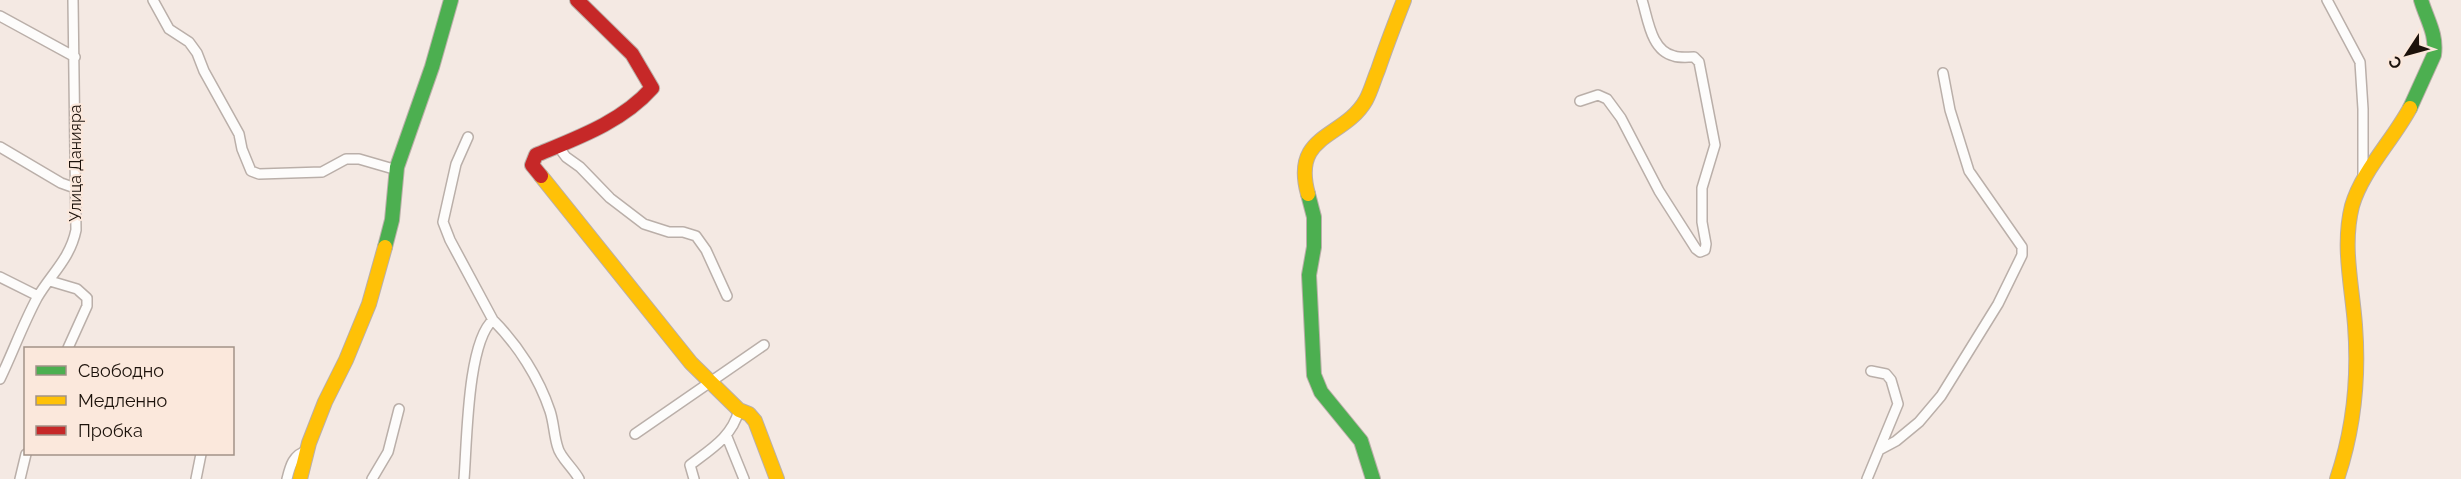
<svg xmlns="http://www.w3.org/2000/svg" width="2461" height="479" font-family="Raleway,sans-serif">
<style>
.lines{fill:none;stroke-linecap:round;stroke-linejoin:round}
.street-casing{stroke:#baafa9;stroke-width:12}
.fast-casing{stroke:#baafa9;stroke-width:16}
.slow-casing{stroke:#baafa9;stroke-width:16}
.jam-casing{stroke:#baafa9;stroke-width:16}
.street{stroke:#fdfcfb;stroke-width:9}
.fast{stroke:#4caf50;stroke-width:14}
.slow{stroke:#ffc107;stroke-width:14}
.jam{stroke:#c62828;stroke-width:14}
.labels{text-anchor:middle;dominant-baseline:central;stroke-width:4.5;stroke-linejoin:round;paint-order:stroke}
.street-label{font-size:16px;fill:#1c120b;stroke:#fbe8dc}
</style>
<rect width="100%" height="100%" fill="#f4e9e3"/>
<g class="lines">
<!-- street casing -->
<g class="street-casing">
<path id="street" d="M153 0 169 29 189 42 197 53 204 71 239 134 242 149 251 171 259 174 322 172 346 159H359L397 170
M2327 0 2360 62 2363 109V178
M0 16 75 57
M1580 101 1598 95 1607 99 1621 118 1659 191 1696 249 1700 252 1705 250 1706 244 1702 222V188L1715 145 1699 62 1694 57C1687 57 1680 58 1674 56 1651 51 1648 19 1642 0
M557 145 566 157 580 167 610 198 644 224 669 232H683L696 236 706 250 727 296
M0 147 61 183 75 188
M0 277 38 296
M50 281 77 289 87 298V306L68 348
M493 320C518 345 539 378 550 411 554 423 554 437 558 448 560 457 574 469 579 479
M0 379C13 352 23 324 37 298 51 274 70 259 76 230L73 0
M635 434 764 345
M727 437 744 479
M1881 449 1896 441 1919 422 1941 396 1998 304 2022 255V247L1969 171 1950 110 1943 73
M20 479 26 454
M196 479 201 454
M287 479C290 467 293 454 307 451
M372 479 388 452 399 409
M464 479C467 444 467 342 493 320L450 240 443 222 456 164 468 137
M694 479 690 465C711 449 732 437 739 410
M1867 479 1898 404 1891 380 1886 374 1871 371"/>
</g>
<!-- fast casing -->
<g class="fast-casing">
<path id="fast" d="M2410 108 2434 55C2437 34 2427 20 2421 0
M1308 194 1314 217V247L1309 275 1314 375 1321 392 1361 441 1373 479
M385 247 392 220 397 167 432 67 451 0"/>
</g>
<!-- slow casing -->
<g class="slow-casing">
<path id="slow" d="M541 176 691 363 739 410 749 414 755 421 777 479
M1308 194C1291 133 1344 139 1366 100 1371 91 1374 79 1378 70 1386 46 1395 23 1404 0
M300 479 309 443 325 402 346 360 369 304 385 247
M2337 479C2354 429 2359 377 2355 325 2352 285 2342 246 2352 206 2362 171 2393 140 2410 108"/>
</g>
<!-- jam casing -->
<g class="jam-casing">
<path id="jam" d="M541 176 532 165 536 155C577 138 622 122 652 88L632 54 577 0"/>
</g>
<!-- street -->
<use href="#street" class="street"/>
<!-- fast -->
<use href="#fast" class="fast"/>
<!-- slow -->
<use href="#slow" class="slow"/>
<!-- jam -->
<use href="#jam" class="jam"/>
</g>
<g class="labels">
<!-- street labels -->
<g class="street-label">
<text transform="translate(75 163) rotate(-90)">Улица Данияра</text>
</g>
</g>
<!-- legend -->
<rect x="24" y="347" width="210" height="108" fill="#fbe8dc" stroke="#a29288" stroke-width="1.5"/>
<rect x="36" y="366" width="30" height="9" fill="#4caf50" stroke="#a29288" stroke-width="1.5"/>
<text x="78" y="377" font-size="18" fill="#1c120b">Свободно</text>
<rect x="36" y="396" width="30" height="9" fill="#ffc107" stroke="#a29288" stroke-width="1.5"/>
<text x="78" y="407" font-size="18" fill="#1c120b">Медленно</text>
<rect x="36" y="426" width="30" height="9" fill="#c62828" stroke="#a29288" stroke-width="1.5"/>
<text x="78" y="437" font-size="18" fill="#1c120b">Пробка</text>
<!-- north arrow -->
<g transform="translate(2407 54) rotate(234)" stroke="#fbe8dc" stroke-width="4.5" paint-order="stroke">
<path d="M0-4.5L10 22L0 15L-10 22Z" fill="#1c120b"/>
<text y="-9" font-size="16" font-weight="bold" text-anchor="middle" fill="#1c120b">С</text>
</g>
</svg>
